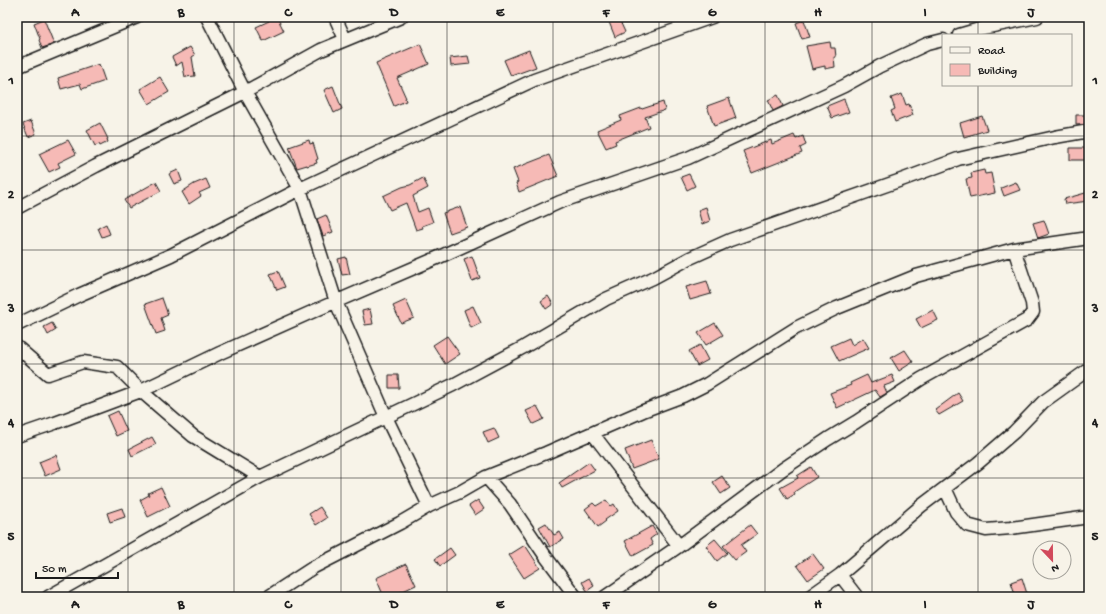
<svg xmlns="http://www.w3.org/2000/svg" width="1106" height="614" font-family="'Gochi Hand',sans-serif">
<style>
.building{fill:#f6bab6;stroke:#1c1c1c}
.lines{fill:none;stroke-linecap:round;stroke-linejoin:round}
.minor-casing{stroke:#1c1c1c;stroke-width:15}
.minor{stroke:#f7f3e8;stroke-width:12}
.grid{fill:none;stroke:#1c1c1c;stroke-width:1;stroke-opacity:0.55}
.neatline{fill:none;stroke:#1c1c1c;stroke-width:1.5}
.grid-label{font-size:13px;text-anchor:middle;font-weight:bold;fill:#1c1c1c}
</style>
<rect width="100%" height="100%" fill="#f7f3e8"/>
<filter id="ink" filterUnits="userSpaceOnUse"><feTurbulence type="fractalNoise" baseFrequency=".025" numOctaves="2"/><feDisplacementMap in="SourceGraphic" scale="8" xChannelSelector="R" yChannelSelector="G"/><feConvolveMatrix kernelMatrix="1 2 1 2 8 2 1 2 1" color-interpolation-filters="sRGB"/></filter>
<g filter="url(#ink)">
<!-- building -->
<path class="building" d="M267 17H277L284 31 263 41 256 27 269 21Z
M607 17H618L625 32 615 37Z
M44 19 54 44 42 48 39 40 40 39 34 23Z
M804 20 810 37 802 39 796 23Z
M830 42 831 48H835L836 57H834L835 67 825 69V66L812 69 806 46Z
M420 44 429 64 397 78 406 98H405L406 101 394 106 376 63Z
M190 47 195 55 192 57 195 76 185 77 182 62 176 66 172 57Z
M529 50 536 67 511 76 504 60Z
M468 56 470 64 451 66 450 58Z
M99 64 105 81 82 89 80 84 61 89 58 78Z
M160 77 169 92 149 104 140 89Z
M333 86 342 109 334 113 324 90Z
M902 94 906 105 909 104 913 115 895 122 891 111 895 109 891 98Z
M778 95 783 106 773 111 768 100Z
M729 98 736 118 714 126 707 106Z
M844 99 849 112 832 118 827 106Z
M663 102 665 110 645 117 649 127 615 141 616 144 606 148 597 130 621 120 620 116 641 108 642 109Z
M1076 115H1089V124L1076 125Z
M982 116 987 130 964 137 960 123Z
M31 121 36 134 28 137 23 124Z
M100 123 108 139H107L108 142 100 146 99 144 95 146 87 130Z
M794 135 796 139 803 136 806 145 800 148 802 153 752 173 743 151 771 140 772 144Z
M68 140 76 154 58 163 60 167 49 172 39 154Z
M309 140 310 144 313 143 318 159 316 160 317 163 307 166V165L297 168 289 147Z
M1070 148H1087V160H1070Z
M549 155 558 176 519 192 516 183 518 182 513 169Z
M178 170 182 181 174 184 169 174Z
M984 170 985 174 991 173 995 193 970 198 966 179 972 178 971 173Z
M689 174 695 186 687 190 681 177Z
M423 178 428 188 413 196 418 212 428 208 433 222 422 226 423 228 416 230 406 203 390 210 383 196 402 187 410 185Z
M206 179 210 188 199 193 201 196 189 204 182 192 194 184Z
M156 182 161 191 129 208 124 200Z
M1016 182 1020 190 1004 196 1001 188Z
M1089 192V201L1065 204 1064 199Z
M460 207 467 227 450 233 443 213Z
M706 207 710 221 702 224 698 210Z
M326 215 333 232 323 236 317 219Z
M1044 220 1049 234 1038 238 1033 223Z
M106 224 110 234 102 237 98 228Z
M472 256 480 278 472 281 464 259Z
M346 257 350 274 342 275 338 259Z
M278 271 285 287 277 290 270 274Z
M707 281 711 294 690 300 686 287Z
M548 296 553 304 546 309 541 301Z
M162 298 168 315 161 318 165 331 156 334 145 304Z
M406 300 414 318 401 323 393 306Z
M473 306 481 323 471 328 464 310Z
M370 309 373 324 365 325 362 311Z
M933 310 938 320 921 328 916 319Z
M52 323 56 330 48 335 44 327Z
M715 323 723 335 706 345 698 333Z
M447 336 460 354 445 364 433 345Z
M849 338 852 345 863 338 869 348 839 361 831 346Z
M700 345 708 360 697 366 689 351Z
M905 350 913 362 899 371 891 358Z
M389 375H398L399 388H389Z
M867 375 871 383 892 375 895 382 884 386 887 393 880 397 875 390 837 408 830 393 851 385 850 383Z
M958 393 963 401 939 415 935 410Z
M537 406 544 419 533 424 526 411Z
M118 411 127 431 116 436 107 416Z
M494 428 499 438 488 443 483 432Z
M152 437 156 444 132 456 129 449Z
M651 440 659 459 632 469 625 450Z
M56 455 61 469 45 476 39 462Z
M589 462 595 470 562 488 559 483Z
M811 467 817 477 794 492 795 494 787 499 780 488 798 478 797 476Z
M722 476 730 488 721 494 713 482Z
M161 487 170 506 148 517 140 500 149 495 148 493Z
M478 500 484 509 475 515 469 506Z
M606 500 611 506 614 504 618 511 605 520 606 521 598 527 585 509 593 503 596 506Z
M320 507 327 518 316 525 309 514Z
M122 508 125 517 110 522 107 513Z
M546 523 554 535 560 532 564 539 550 547 539 527Z
M750 525 757 534 741 545 746 552 735 560 723 546Z
M652 526 657 534 650 539 653 545 633 556 625 541Z
M715 539 727 553 717 561 706 546Z
M525 545 540 568 524 578 509 555Z
M450 548 455 555 440 566 435 559Z
M813 554 824 569 808 580 797 565Z
M406 564 416 585 390 597H384L376 578Z
M589 578 594 586 587 591 582 582Z
M1022 578 1028 597H1016L1011 582Z"/>
<g class="lines">
<!-- minor casing -->
<g class="minor-casing">
<path id="minor" d="M207 17 245 92 300 189 336 302 386 417 429 506
M335 17 345 39
M959 35 983 28 1037 17
M17 67 137 17
M17 208 96 166 245 92 321 50 401 17
M17 325 79 295 171 255 300 189 534 80 712 17
M17 347 48 374 83 362 117 367 141 391 193 436 260 477
M593 434 679 546
M17 436 55 423 141 391 220 353 314 311 437 258 560 202 688 158 844 86 880 66 927 44 943 40
M945 488 956 512 967 525 986 530 1011 528 1089 517
M840 575 857 597
M48 597 260 477 453 385 524 347 606 299 653 278 690 258 730 240 904 179 958 159 1055 137 1089 131
M268 597 314 567 400 523 429 506 460 492 486 477
M576 597 546 557 510 504 486 477 546 453 643 411 683 396 707 384 796 328 837 308 916 276 1014 249 1089 238
M605 597 679 546 783 469 828 439 856 422 921 379 1027 320 1033 312 1032 303 1014 249
M809 597 840 575 921 506 978 463 1014 432 1043 402 1089 369"/>
</g>
<!-- minor -->
<use href="#minor" class="minor"/>
</g>
</g>
<!-- grid -->
<path class="grid" d="M128 17V597M234 17V597M341 17V597M447 17V597M553 17V597M659 17V597M765 17V597M872 17V597M978 17V35M978 85V597M17 136H1089M17 250H1089M17 364H1089M17 478H1089"/>
<!-- margin -->
<rect width="1106" height="614" fill="none" stroke="#f7f3e8" stroke-width="44"/>
<!-- legend -->
<rect x="942" y="34" width="130" height="52" fill="#f7f3e8" stroke="#9f9d96"/>
<rect x="950" y="47" width="20" height="6" fill="#f7f3e8" stroke="#9f9d96"/>
<text x="978" y="54" font-size="12" fill="#1c1c1c">Road</text>
<rect x="950" y="64" width="20" height="12" fill="#f6bab6" stroke="#9f9d96"/>
<text x="978" y="74" font-size="12" fill="#1c1c1c">Building</text>
<!-- north arrow -->
<g transform="translate(1052 560) rotate(158)"><circle r="19" fill="#f7f3e8" stroke="#9f9d96"/>
<path d="M0-3L7 15L0 10L-7 15Z" fill="#d1495b"/>
<text y="-6" font-size="11" font-weight="bold" text-anchor="middle" fill="#1c1c1c">N</text>
</g>
<!-- scale -->
<path d="M36 572v6h82v-6" fill="none" stroke="#1c1c1c" stroke-width="2"/>
<text x="42" y="572" font-size="12" fill="#1c1c1c" stroke="#f7f3e8" stroke-width="3" paint-order="stroke">50 m</text>
<rect x="22" y="22" width="1062" height="570" class="neatline"/>
<g class="grid-label">
<text x="75" y="16">A</text>
<text x="181" y="16">B</text>
<text x="288" y="16">C</text>
<text x="394" y="16">D</text>
<text x="500" y="16">E</text>
<text x="606" y="16">F</text>
<text x="712" y="16">G</text>
<text x="818" y="16">H</text>
<text x="925" y="16">I</text>
<text x="1031" y="16">J</text>
<text x="11" y="84">1</text>
<text x="1095" y="84">1</text>
<text x="11" y="198">2</text>
<text x="1095" y="198">2</text>
<text x="11" y="312">3</text>
<text x="1095" y="312">3</text>
<text x="11" y="426">4</text>
<text x="1095" y="426">4</text>
<text x="11" y="540">5</text>
<text x="1095" y="540">5</text>
<text x="75" y="608">A</text>
<text x="181" y="608">B</text>
<text x="288" y="608">C</text>
<text x="394" y="608">D</text>
<text x="500" y="608">E</text>
<text x="606" y="608">F</text>
<text x="712" y="608">G</text>
<text x="818" y="608">H</text>
<text x="925" y="608">I</text>
<text x="1031" y="608">J</text>
</g>
</svg>
